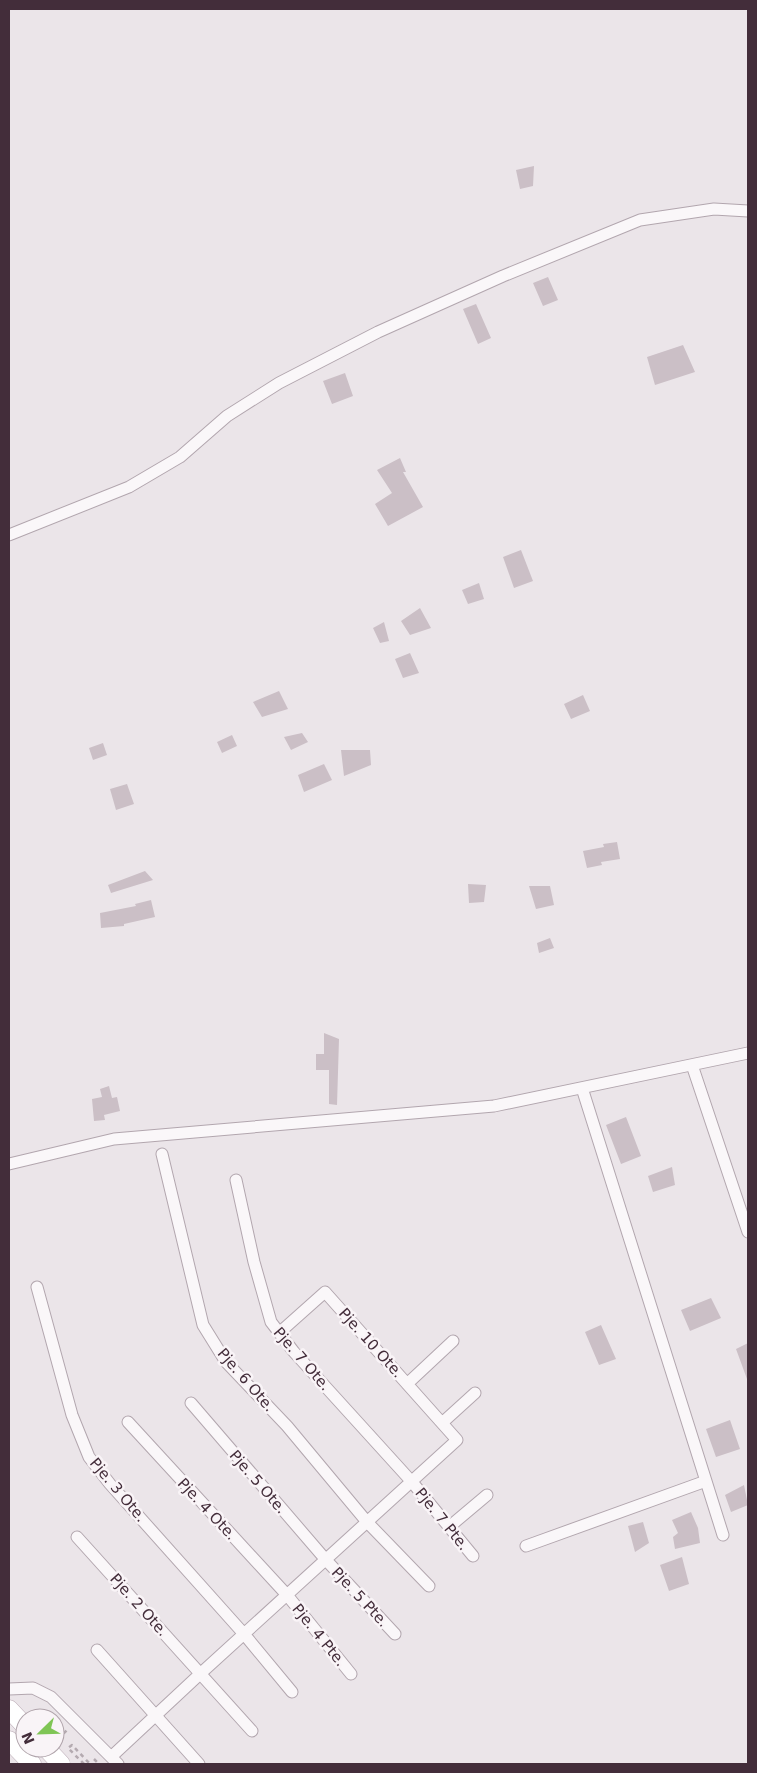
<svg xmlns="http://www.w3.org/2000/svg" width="757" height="1773" font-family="'DejaVu Sans',sans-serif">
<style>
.building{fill:#cbbfc6}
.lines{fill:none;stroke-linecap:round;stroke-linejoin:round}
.minor-casing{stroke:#b2a6ae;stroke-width:13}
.primary-casing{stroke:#b6a5b0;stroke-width:19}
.path{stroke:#b4aab0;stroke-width:2.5;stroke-dasharray:4 4;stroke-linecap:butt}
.minor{stroke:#faf7f9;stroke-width:11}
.primary{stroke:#fff;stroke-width:18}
.labels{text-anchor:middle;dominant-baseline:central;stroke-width:5;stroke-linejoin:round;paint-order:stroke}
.street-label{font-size:15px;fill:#432d3a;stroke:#f9f4f7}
</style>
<rect width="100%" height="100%" fill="#ebe5e9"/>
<!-- building -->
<path class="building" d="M534 166 533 186 520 189 516 170Z
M548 277 558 300 543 306 533 283Z
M476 304 491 338 478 344 463 309Z
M683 345 695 372 655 385 647 357Z
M345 373 353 396 332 404 323 381Z
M400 458 406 472H403L423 507 388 526 375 504 392 493 377 470Z
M521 550 533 581 514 588 503 557Z
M479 583 484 599 468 604 462 590Z
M420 608 431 628 410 635 401 621Z
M384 622 389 641 380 643 373 628Z
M410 653 419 673 403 678 395 659Z
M279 691 288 709 262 717 253 702Z
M583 695 590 711 571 719 564 704Z
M302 733 308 742 291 750 284 737Z
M232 735 237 746 222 753 217 742Z
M103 743 107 755 93 760 89 748Z
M341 750H370L371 765 344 776Z
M324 764 332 780 304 792 298 775Z
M127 784 134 804 116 810 110 789Z
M617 842 620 859 601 862 602 865 587 868 583 851 604 847 603 844Z
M145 871 153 880 111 893 108 885Z
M468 884 486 885 484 902 469 903Z
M529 886H550L554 905 536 909Z
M151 900 155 917 124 924V926L101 928 100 913 136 906 135 904Z
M550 938 554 948 539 953 537 943Z
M324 1033 339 1039 337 1105 329 1104V1070H316V1054H324Z
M109 1086 112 1098 117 1097 120 1111 104 1115 105 1120 94 1121 92 1099 102 1097 100 1089Z
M626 1117 641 1156 621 1164 606 1125Z
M672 1167 675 1185 653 1192 648 1176Z
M711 1298 721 1318 690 1331 681 1310Z
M601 1325 616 1359 599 1365 585 1332Z
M748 1343V1379H747L736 1349Z
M730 1420 740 1449 716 1457 706 1429Z
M744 1485 748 1505 731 1512 725 1495Z
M691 1512 698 1528 700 1543 675 1549 673 1537 678 1533 672 1520Z
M643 1522 649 1543 635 1552 628 1526Z
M682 1557 689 1584 669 1591 660 1565Z"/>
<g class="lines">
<!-- minor casing -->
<g class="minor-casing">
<path id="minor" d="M9 535 129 487 180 457 227 416 279 383 378 332 503 276 640 220 714 209 748 211
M692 1065 748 1232
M582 1088 723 1535
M162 1154 203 1325 226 1362 287 1426 367 1522 429 1586
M9 1164 114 1139 494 1106 748 1053
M236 1180 254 1262 271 1322 294 1352 412 1482 473 1556
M37 1287 72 1415 89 1457 110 1484 244 1634 292 1692
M407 1384 453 1341
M191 1403 326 1560 395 1634
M128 1422 287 1595 351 1674
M442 1423 475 1393
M449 1527 487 1495
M77 1537 252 1731
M526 1546 706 1481
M97 1650 199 1764
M9 1689 33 1688 51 1697 118 1764
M111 1757 200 1674 457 1440 325 1292 279 1333"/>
</g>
<!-- primary casing -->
<g class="primary-casing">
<path id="primary" d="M9 1709 25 1726
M9 1740 32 1764
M46 1748 61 1764"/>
</g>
<!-- path -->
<path class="path" d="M58 1739 67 1730 68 1731
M94 1759 99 1764
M84 1764 68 1748 72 1745 90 1764"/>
<!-- minor -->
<use href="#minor" class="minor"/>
<!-- primary -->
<use href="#primary" class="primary"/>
</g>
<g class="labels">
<!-- street labels -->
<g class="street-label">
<text transform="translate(371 1343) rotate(48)">Pje. 10 Ote.</text>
<text transform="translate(302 1359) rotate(49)">Pje. 7 Ote.</text>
<text transform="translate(246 1380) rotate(49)">Pje. 6 Ote.</text>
<text transform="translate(258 1482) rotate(49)">Pje. 5 Ote.</text>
<text transform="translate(118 1490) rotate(50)">Pje. 3 Ote.</text>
<text transform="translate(207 1509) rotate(47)">Pje. 4 Ote.</text>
<text transform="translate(442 1519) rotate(51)">Pje. 7 Pte.</text>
<text transform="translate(360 1597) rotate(47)">Pje. 5 Pte.</text>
<text transform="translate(139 1605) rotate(48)">Pje. 2 Ote.</text>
<text transform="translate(319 1635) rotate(51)">Pje. 4 Pte.</text>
</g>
</g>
<!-- border -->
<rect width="757" height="1773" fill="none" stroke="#432d3a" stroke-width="20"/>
<!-- north arrow -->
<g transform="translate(40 1733) rotate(247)"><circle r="24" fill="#f9f4f7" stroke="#b0a4ab"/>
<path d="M0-4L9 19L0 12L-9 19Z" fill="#7fc555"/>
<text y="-8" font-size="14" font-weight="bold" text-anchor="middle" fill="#432d3a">N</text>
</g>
</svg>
